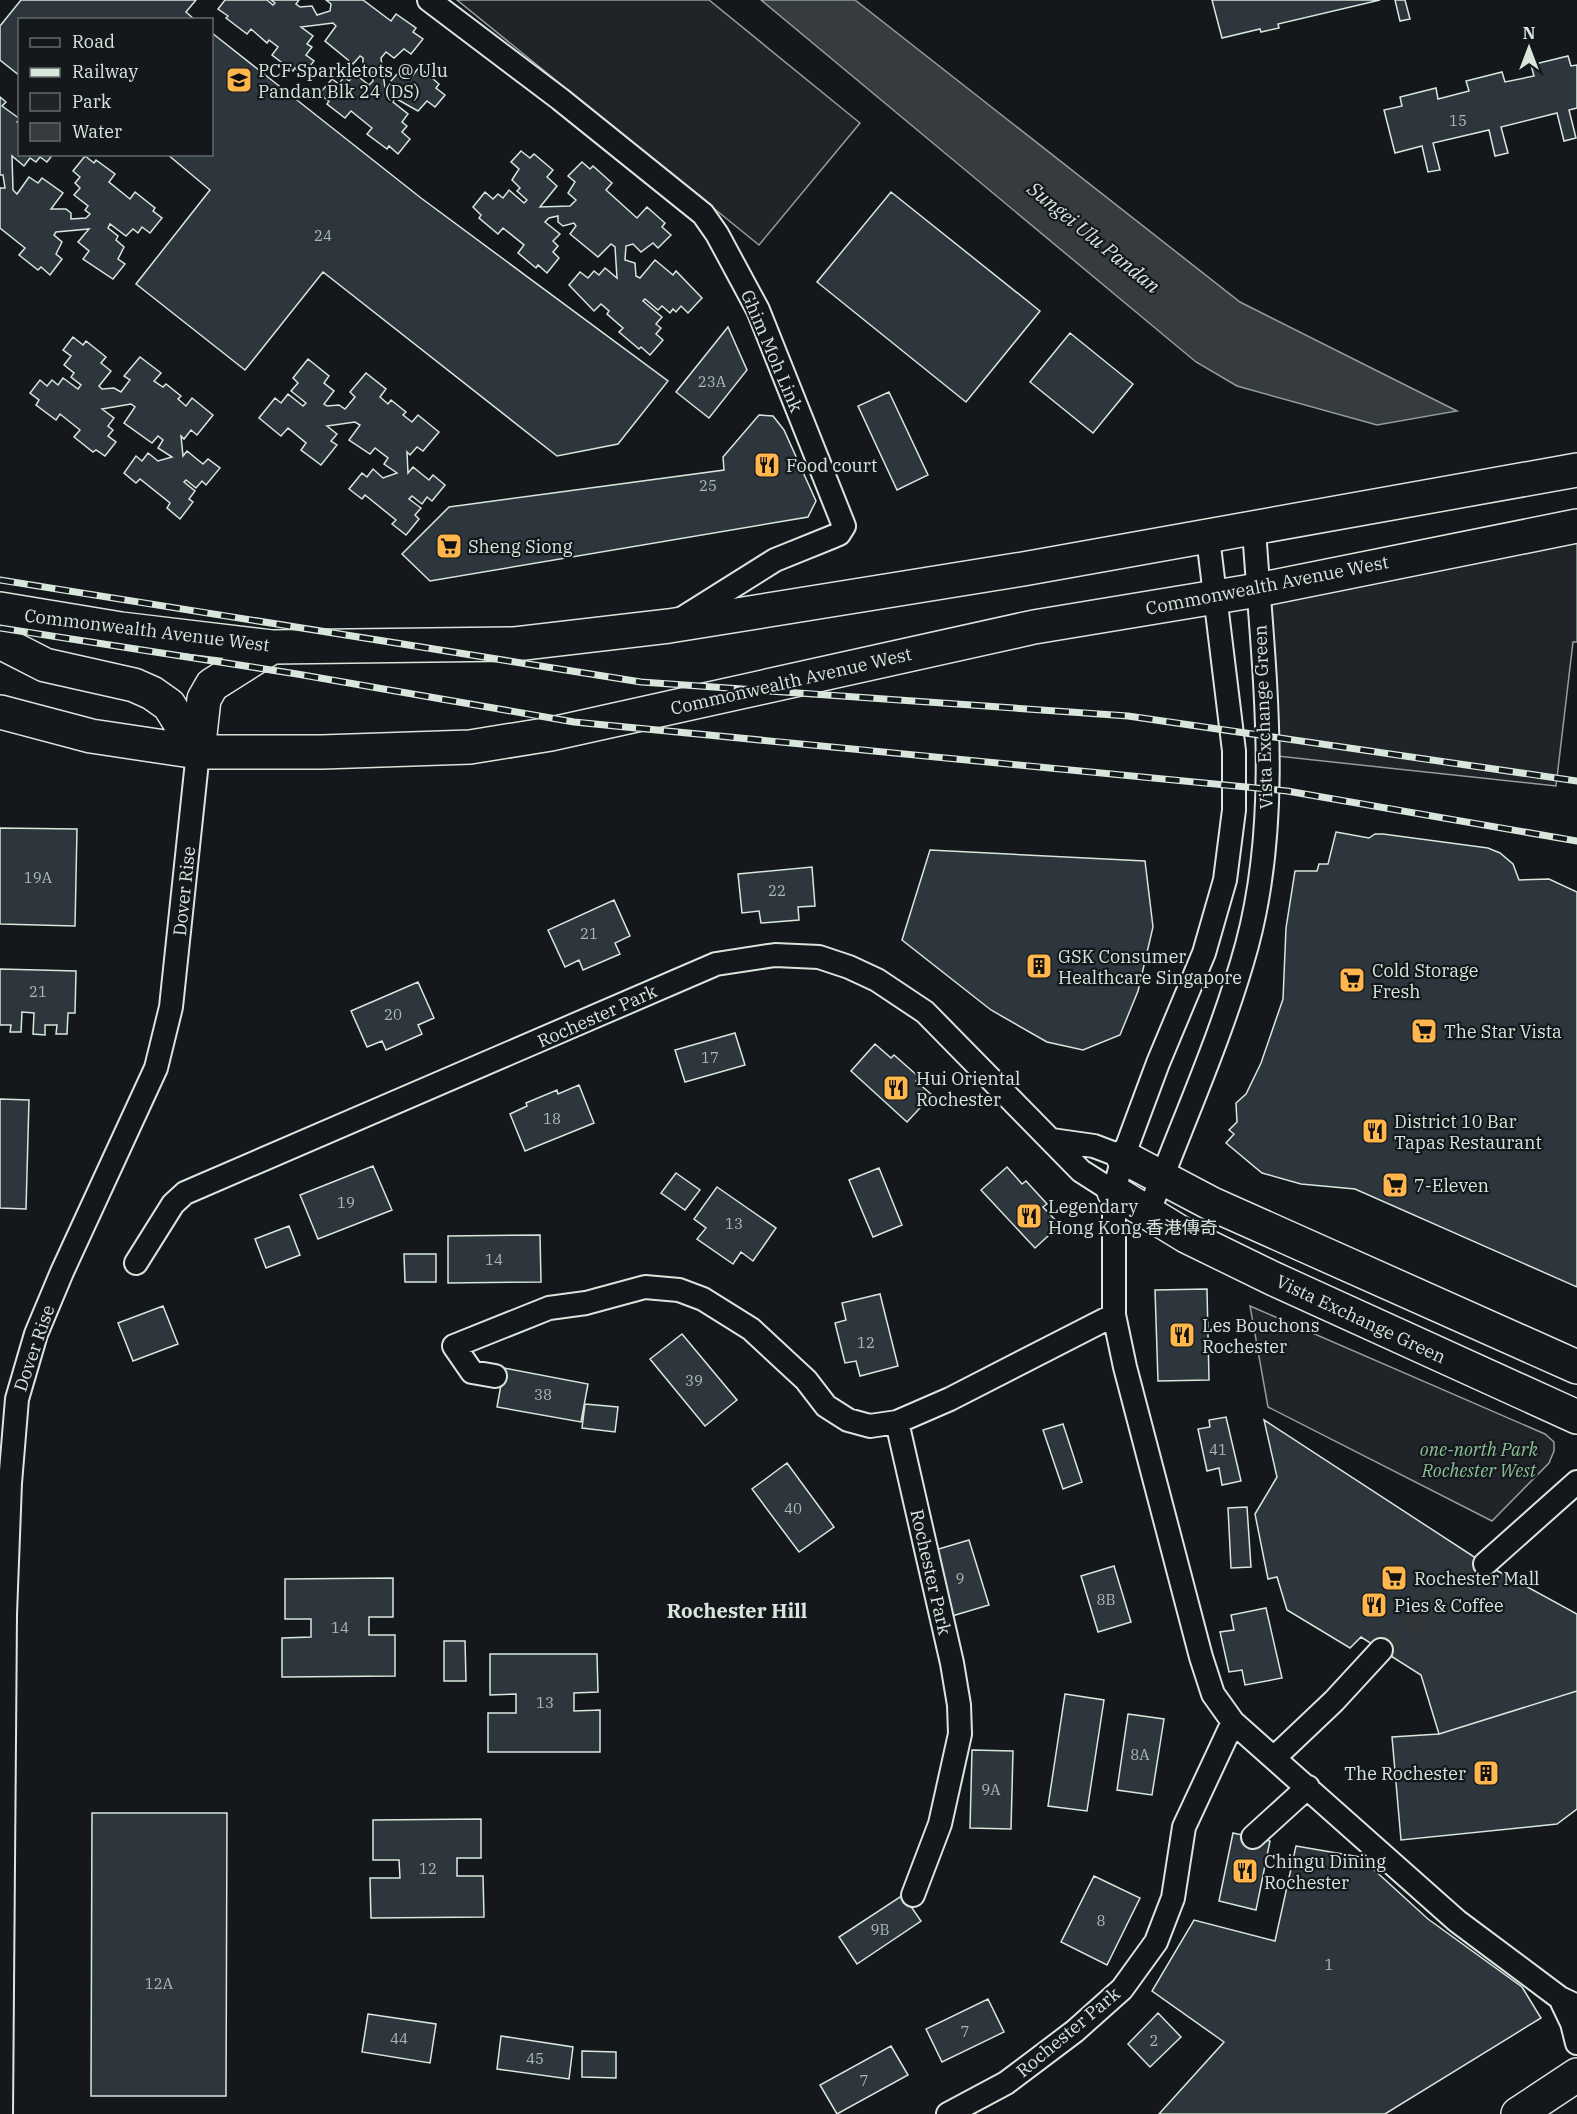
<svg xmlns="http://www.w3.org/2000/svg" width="1577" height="2114" font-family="'IBM Plex Serif','Noto Sans SC',serif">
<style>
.green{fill:#202428;stroke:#939e99;stroke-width:1.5}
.water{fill:#363b3e;stroke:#939e99;stroke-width:1.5}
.building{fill:#2c363c;stroke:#d8e6dc;stroke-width:1.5}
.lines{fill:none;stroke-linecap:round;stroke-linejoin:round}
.street-tunnel{stroke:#313739;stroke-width:22;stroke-dasharray:22 11;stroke-linecap:butt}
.street-casing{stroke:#d8e6dc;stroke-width:26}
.secondary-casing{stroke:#d8e6dc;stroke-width:36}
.primary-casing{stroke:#d8e6dc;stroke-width:36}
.street{stroke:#14181c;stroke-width:22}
.secondary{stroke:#14181c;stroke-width:33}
.primary{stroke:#14181c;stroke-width:33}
.rail-casing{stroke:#d8e6dc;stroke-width:7}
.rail{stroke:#14181c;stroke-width:4.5;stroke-dasharray:14;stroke-linecap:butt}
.labels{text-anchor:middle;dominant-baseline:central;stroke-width:4.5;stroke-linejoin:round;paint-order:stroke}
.number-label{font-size:15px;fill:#adbab4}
.poi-label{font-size:18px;fill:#d8e6dc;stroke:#14181c;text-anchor:start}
.street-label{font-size:18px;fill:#d8e6dc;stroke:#14181c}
.park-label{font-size:18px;font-style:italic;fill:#8ac095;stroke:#14181c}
.water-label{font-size:20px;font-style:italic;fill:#d8e6dc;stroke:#14181c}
.neighbourhood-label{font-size:20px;font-weight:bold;fill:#d8e6dc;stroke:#14181c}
</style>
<rect width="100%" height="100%" fill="#14181c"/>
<!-- green -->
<path class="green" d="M457 0H709L860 123 759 245Z
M1577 526V642H1573L1556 786 1267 755 1258 590Z
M1250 1306 1545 1434 1554 1442V1451L1549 1463 1492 1521 1268 1407Z"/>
<!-- water -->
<path class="water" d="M761 0H855L1240 302 1457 411 1377 425 1237 386 1196 362Z"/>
<!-- building -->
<path class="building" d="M21 0H196L186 12 195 20H20V76L0 60V26Z
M225 0H267L273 5 275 3 271 0H299L296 4 300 7 312 6 317 15 330 11 331 4 326 0H363L391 21 396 14 416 28 413 32 423 39 411 54 404 49 394 58 386 52 381 58 385 88 403 67 413 75 419 67 439 84 436 88 445 95 435 107 427 101 418 111 395 98 393 102 408 114 402 122 407 126 402 132 410 139 398 154 389 146 387 149 367 134 372 128 351 111 345 118 327 104 329 101 319 94 332 79 339 84 344 77 349 81 355 74 369 85 373 81V72L367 73 363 69V58L360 56 353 64 325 41 336 26 333 23 301 27 313 36 307 44 312 47 306 55 314 61 303 75 295 68 293 71 272 55 278 47 269 40 267 43 251 29 247 34 226 18 228 16 218 9Z
M1212 0H1380L1278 24 1279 28 1261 32 1260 29 1222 38Z
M1395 0H1405L1410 19 1400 21Z
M212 33 421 198 668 381 618 444 557 456 323 272 245 370 136 284 210 190 167 154H212Z
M1568 56 1571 66 1577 65V108L1569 110 1576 138 1564 141 1557 113 1501 127 1508 153 1495 156 1489 130 1433 143 1440 170 1428 172 1422 146 1395 153 1384 110 1402 106 1400 97 1436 88 1438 99 1469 91 1466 81 1502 72 1505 82 1534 76 1531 65Z
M0 97 6 102 2 106 20 119 17 122 20 124V154H53L47 162 40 157 36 162 30 158 24 166 12 156 13 190 17 194 29 177 38 183 42 178 63 193 51 209H66L71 213V219L86 218 90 214 85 210 88 206 74 195 80 188 75 183 80 177 73 171 85 156 94 163 96 160 115 174 109 182 130 199 135 192 155 208 153 211 162 218 150 233 142 227 138 233 133 229 126 236 110 224 108 228 118 236 116 240 124 247 118 259 125 264 113 279 83 259 89 251 78 242 89 229 56 232 54 235 62 242 56 254 62 259 50 275 41 267 38 270 19 255 25 248 0 228V188H5L3 175H0Z
M521 151 530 158 534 154 553 170 547 177 557 186 540 207 570 206 576 200 568 193 575 182 568 176 582 162 590 169 593 166 612 183 606 190 637 218 647 207 665 223 662 227 671 235 658 248 653 243 641 252 633 244 626 246 625 260 635 263 636 276 640 278 655 260 673 275 676 271 702 298 688 313 681 306 676 312 673 309 670 313 662 306 658 310 645 299 643 301 662 317 656 324 661 328 656 334 663 340 650 355 641 347 639 349 619 332 623 328 607 314 609 311 601 304 594 311 569 285 580 272 588 278 594 271 599 275 605 268 617 278 615 247 611 244 598 257 570 234 576 226 574 223 563 226 558 222V216L549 218 545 222 560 234 553 241 558 246 553 252 559 258 547 273 538 265 536 268 518 253 524 245 503 228 498 234 479 218 481 215 473 207 485 192 493 199 498 194 503 198 509 190 524 203 527 200 517 191 520 188 512 180 519 169 511 162Z
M891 192 1040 311 966 402 817 282Z
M728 327 747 370 709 418 676 392Z
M1070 333 1133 384 1093 433 1030 382Z
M73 337 83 345 86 341 106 357 101 363 111 371 99 386 102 389 114 388 121 392 130 380 124 376 140 357 161 373 154 381 163 387 166 384 181 396 178 399 186 406 192 398 213 415 197 435 191 430 184 439 181 436 183 456 187 451 203 464 208 459 220 468 206 485 202 481 196 488 186 480 184 482 195 491 189 499 193 502 180 519 167 508 170 503 140 479 136 483 124 473 136 456 142 461 148 453 158 461 172 457 158 448 163 440 158 436 152 443 124 423 135 407 131 404 102 409 114 418 108 426 113 430 108 436 116 442 105 456 96 450 93 452 74 437 80 430 60 414 56 420 36 405 39 400 30 393 40 380 47 386 52 380 58 385 63 378 78 389 81 385 71 377 74 373 64 365 71 356 63 350Z
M308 359 329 376 324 383 334 391 324 404 327 406 339 405 345 409 355 397 350 392 366 373 386 389 380 397 388 404 391 400 406 412 403 415 412 422 418 415 439 432 423 451 417 447 410 455 407 452 408 473 413 467 429 480 433 475 445 485 432 501 427 497 422 504 412 496 409 499 421 508 415 515 419 519 406 535 392 524 396 520 365 495 362 499 349 489 362 473 367 477 373 469 383 478 397 473 384 464 388 458 375 448 370 454 349 440 360 425 355 422 327 426 337 434 331 441 337 445 321 465 301 450 306 443 288 428 281 436 259 418 275 398 281 403 288 394 303 406 306 403 291 391 298 383 293 378Z
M889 392 928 475 897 490 858 406Z
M759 415 773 416 784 430 816 501 808 517 430 581 402 554 449 507 724 470 723 457Z
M0 828 77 829 75 926 0 924Z
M1336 832 1369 838 1375 834H1383L1488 848 1500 853 1513 864 1519 880 1549 879 1577 892V1287L1355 1189 1301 1184 1262 1173 1226 1143 1234 1134 1229 1130 1237 1122 1236 1103 1246 1094 1261 1063 1283 999 1286 928 1295 871H1317L1319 864H1328Z
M930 850 1145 861 1153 927 1138 991 1120 1035 1083 1050 1047 1042 991 1010 902 940Z
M812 867 815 906 798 907 799 920 761 923 759 911 742 913 738 874Z
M614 900 630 936 615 943 620 954 583 970 579 960 565 967 548 930Z
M0 969 76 971 75 1013H68L67 1034H56L57 1025H45V1035L33 1034 34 1013 22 1012 21 1032H10L11 1025H0Z
M418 982 434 1018 418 1025 422 1034 386 1050 382 1041 367 1047 351 1011Z
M735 1033 745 1065 685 1082 675 1050Z
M875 1044 891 1058 894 1055 919 1077 916 1081 932 1095 907 1122 851 1071Z
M579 1085 594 1123 525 1151 510 1114 527 1106 526 1103 557 1090 558 1094Z
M0 1099 29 1100 26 1209 0 1208Z
M373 1166 392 1210 318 1239 300 1195Z
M1007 1167 1022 1184 1026 1181 1047 1204 1043 1207 1060 1225 1035 1248 981 1190Z
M879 1168 902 1225 873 1237 849 1180Z
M676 1173 700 1190 685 1210 661 1193Z
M717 1187 776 1228 753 1261 741 1252 733 1264 697 1239 706 1228 694 1219Z
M289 1226 300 1255 266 1268 255 1239Z
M540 1235 541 1282 448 1283V1236Z
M404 1254H436V1282H405Z
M1207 1289 1209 1380 1158 1381 1155 1290Z
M880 1294 898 1366 860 1376 856 1361 845 1363 835 1323 846 1320 842 1303Z
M163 1306 178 1344 133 1361 118 1323Z
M682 1334 737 1400 705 1426 650 1359Z
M504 1368 588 1384 581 1422 497 1407Z
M585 1404 618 1407 615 1432 582 1428Z
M1226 1417 1241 1481 1222 1485 1219 1468 1207 1471 1198 1429 1210 1427 1209 1420Z
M1264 1420 1485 1564 1577 1614V1691L1439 1734 1421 1675 1361 1637 1350 1648 1287 1610 1277 1577 1268 1579 1255 1514 1277 1477Z
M1063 1424 1082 1482 1063 1489 1043 1430Z
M787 1463 834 1527 799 1552 752 1489Z
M1247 1507 1251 1567 1231 1568 1228 1508Z
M969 1540 989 1605 952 1616 932 1551Z
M1114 1566 1131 1622 1098 1632 1081 1576Z
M393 1578V1617H369V1635H395V1676L282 1677V1638L311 1637V1619H285V1579Z
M1266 1608 1282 1678 1245 1685 1242 1670 1229 1672 1220 1632 1234 1630 1231 1615Z
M444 1641H465L466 1681H444Z
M490 1654H597L598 1692 574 1693V1711L600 1710V1752H488V1713H516V1694L490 1695Z
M1577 1691V1809L1557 1824 1401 1840 1392 1737 1439 1734Z
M1065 1694 1104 1700 1087 1811 1048 1806Z
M1128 1714 1164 1719 1152 1795 1117 1790Z
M972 1750 1013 1751 1011 1829 970 1828Z
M92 1813H227L226 2096H91Z
M481 1819V1858H457V1876H483L484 1917 371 1918 370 1878H400L399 1860H373V1820Z
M1233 1833 1270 1841 1256 1910 1219 1901Z
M1296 1846 1360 1857 1428 1919 1522 1987 1541 2018 1385 2114H1159L1224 2042 1152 1991 1194 1920 1275 1941Z
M1094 1876 1140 1898 1107 1965 1061 1942Z
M903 1895 921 1921 857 1964 839 1937Z
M988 1999 1004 2032 942 2062 926 2029Z
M1158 2013 1181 2037 1150 2067 1128 2044Z
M368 2014 436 2024 430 2063 362 2052Z
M501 2036 573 2047 569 2079 497 2069Z
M891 2046 908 2075 837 2114 820 2085Z
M582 2051 616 2052V2078L582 2077Z"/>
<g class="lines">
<!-- street-tunnel -->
<path class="street-tunnel" d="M1381 1650 1485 1564"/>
<!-- street casing -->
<g class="street-casing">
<path id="street" d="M429 0 560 99 703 214 717 234 758 310 844 526 839 534 832 537 775 560 681 619
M1208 538 1234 751V810L1225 880 1204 953 1158 1063 1123 1157 1114 1192V1315L1125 1367 1201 1657 1213 1694 1233 1722 1457 1921 1560 1998 1577 2006
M1052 1140 1094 1146 1123 1157
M1148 1214C1181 1125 1222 1037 1247 945 1283 811 1263 666 1254 529
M136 1263 173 1204 185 1193 716 964 775 955 819 957 849 967 877 980 925 1012 1081 1171 1114 1192
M495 1376 472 1372 454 1346 549 1308 586 1303 645 1287 679 1290 703 1299 751 1329 806 1380 826 1406 848 1420 870 1426 897 1422 950 1399 1114 1315
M897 1422 952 1663 959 1705 960 1734 940 1824 913 1895
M1485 1564 1577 1482
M1275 1757 1334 1701 1381 1650
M1253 1837 1308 1787
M1560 1998 1572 2023 1577 2043
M1 2114 5 1614 10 1483 17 1399 36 1334 62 1272 156 1068 171 1007 198 752
M948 2114 1006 2083 1075 2031 1122 1989 1156 1942 1173 1898 1184 1827 1233 1722"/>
</g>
<!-- secondary casing -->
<g class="secondary-casing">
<path id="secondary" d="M1123 1157 1212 1204 1577 1367
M1114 1192 1186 1236 1274 1279 1577 1417"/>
</g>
<!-- primary casing -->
<g class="primary-casing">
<path id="primary" d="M0 609 121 629 272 647 515 644 669 626 1023 569 1577 470
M0 642 45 665 134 685 152 693 169 705 198 752
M0 712 91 736 198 752H322L470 747 551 734 1034 627 1258 590 1577 526
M198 752 204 699 212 685 272 647
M1518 2114 1577 2075"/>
</g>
<!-- street -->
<use href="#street" class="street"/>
<!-- secondary -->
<use href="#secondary" class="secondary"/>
<!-- primary -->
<use href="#primary" class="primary"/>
<!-- rail casing -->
<g class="rail-casing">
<path id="rail" d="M0 580 641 682 1128 716 1577 781
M0 628 297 674 574 722 1287 791 1577 841"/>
</g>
<!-- rail -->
<use href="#rail" class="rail"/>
</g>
<!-- icons -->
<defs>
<g id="school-square" transform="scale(1.35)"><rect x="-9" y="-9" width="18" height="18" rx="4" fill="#ffb74d" stroke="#14181c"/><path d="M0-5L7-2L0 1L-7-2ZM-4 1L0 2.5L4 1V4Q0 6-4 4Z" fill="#111"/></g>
<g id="restaurant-square" transform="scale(1.35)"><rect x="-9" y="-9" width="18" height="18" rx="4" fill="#ffb74d" stroke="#14181c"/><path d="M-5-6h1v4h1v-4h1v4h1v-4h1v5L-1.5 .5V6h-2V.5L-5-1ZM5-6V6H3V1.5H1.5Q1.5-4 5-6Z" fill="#111"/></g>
<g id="supermarket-square" transform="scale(1.35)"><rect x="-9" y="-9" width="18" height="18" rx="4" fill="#ffb74d" stroke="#14181c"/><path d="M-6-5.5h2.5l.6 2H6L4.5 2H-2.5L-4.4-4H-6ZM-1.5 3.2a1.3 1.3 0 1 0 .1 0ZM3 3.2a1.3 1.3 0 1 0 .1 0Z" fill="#111"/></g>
<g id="building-square" transform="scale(1.35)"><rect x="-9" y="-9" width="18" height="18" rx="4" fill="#ffb74d" stroke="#14181c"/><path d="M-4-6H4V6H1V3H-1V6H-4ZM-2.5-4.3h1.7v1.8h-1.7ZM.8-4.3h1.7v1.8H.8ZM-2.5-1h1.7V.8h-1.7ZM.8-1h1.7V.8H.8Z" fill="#111"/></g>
</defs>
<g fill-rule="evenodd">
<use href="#school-square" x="239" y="80"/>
<use href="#restaurant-square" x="767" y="465"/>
<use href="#supermarket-square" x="449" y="546"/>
<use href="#building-square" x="1039" y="966"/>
<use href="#supermarket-square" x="1352" y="980"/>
<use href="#supermarket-square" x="1424" y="1031"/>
<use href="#restaurant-square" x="896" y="1088"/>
<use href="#restaurant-square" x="1375" y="1131"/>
<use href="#supermarket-square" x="1395" y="1185"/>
<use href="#restaurant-square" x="1029" y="1216"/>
<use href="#restaurant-square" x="1182" y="1335"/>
<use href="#supermarket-square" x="1394" y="1578"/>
<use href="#restaurant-square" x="1374" y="1605"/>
<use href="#building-square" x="1486" y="1773"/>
<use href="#restaurant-square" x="1245" y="1871"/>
</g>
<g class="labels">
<!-- number labels -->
<g class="number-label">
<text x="1458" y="120">15</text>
<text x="323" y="235">24</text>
<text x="712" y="381">23A</text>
<text x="708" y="485">25</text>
<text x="38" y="877">19A</text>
<text x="777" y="890">22</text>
<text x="589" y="933">21</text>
<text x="38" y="991">21</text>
<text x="393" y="1014">20</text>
<text x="710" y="1057">17</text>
<text x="552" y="1118">18</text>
<text x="346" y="1202">19</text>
<text x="734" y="1223">13</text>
<text x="494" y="1259">14</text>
<text x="866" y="1342">12</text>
<text x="694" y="1380">39</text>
<text x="543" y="1394">38</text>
<text x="1218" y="1449">41</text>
<text x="793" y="1508">40</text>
<text x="960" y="1578">9</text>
<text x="1106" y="1599">8B</text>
<text x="340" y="1627">14</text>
<text x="545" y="1702">13</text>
<text x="1140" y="1754">8A</text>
<text x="991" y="1789">9A</text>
<text x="428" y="1868">12</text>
<text x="1101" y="1920">8</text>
<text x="880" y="1929">9B</text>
<text x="1329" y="1964">1</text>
<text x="159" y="1983">12A</text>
<text x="965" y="2031">7</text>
<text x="399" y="2038">44</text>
<text x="1154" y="2040">2</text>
<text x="535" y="2058">45</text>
<text x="864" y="2080">7</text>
</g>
<!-- poi labels -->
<g class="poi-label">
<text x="258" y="70">PCF Sparkletots @ Ulu<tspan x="258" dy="21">Pandan Blk 24 (DS)</tspan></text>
<text x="786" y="465">Food court</text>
<text x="468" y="546">Sheng Siong</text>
<text x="1058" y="956">GSK Consumer<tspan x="1058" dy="21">Healthcare Singapore</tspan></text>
<text x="1372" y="970">Cold Storage<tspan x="1372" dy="21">Fresh</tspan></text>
<text x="1444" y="1031">The Star Vista</text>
<text x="916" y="1078">Hui Oriental<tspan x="916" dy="21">Rochester</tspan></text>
<text x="1394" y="1121">District 10 Bar<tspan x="1394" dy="21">Tapas Restaurant</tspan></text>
<text x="1414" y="1185">7-Eleven</text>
<text x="1048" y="1206">Legendary<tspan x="1048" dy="21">Hong Kong 香港傳奇</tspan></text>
<text x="1202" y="1325">Les Bouchons<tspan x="1202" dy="21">Rochester</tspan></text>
<text x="1414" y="1578">Rochester Mall</text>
<text x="1394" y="1605">Pies &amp; Coffee</text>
<text x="1466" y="1773" text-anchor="end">The Rochester</text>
<text x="1264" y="1861">Chingu Dining<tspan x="1264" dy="21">Rochester</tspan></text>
</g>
<!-- street labels -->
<g class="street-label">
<text transform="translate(772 351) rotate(67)">Ghim Moh Link</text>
<text transform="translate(1267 585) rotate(-11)">Commonwealth Avenue West</text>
<text transform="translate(147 630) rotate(7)">Commonwealth Avenue West</text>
<text transform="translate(791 681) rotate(-13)">Commonwealth Avenue West</text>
<text transform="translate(1263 717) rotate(-92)">Vista Exchange Green</text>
<text transform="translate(184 891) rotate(-84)">Dover Rise</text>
<text transform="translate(597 1016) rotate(-24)">Rochester Park</text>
<text transform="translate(1361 1319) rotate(25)">Vista Exchange Green</text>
<text transform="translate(34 1348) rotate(-71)">Dover Rise</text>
<text transform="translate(931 1572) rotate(77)">Rochester Park</text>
<text transform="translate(1068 2032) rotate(-40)">Rochester Park</text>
</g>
<!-- park labels -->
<g class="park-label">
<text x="1479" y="1449">one-north Park<tspan x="1479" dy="21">Rochester West</tspan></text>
</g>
<!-- water labels -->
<g class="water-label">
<text transform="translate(1094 237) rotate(39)">Sungei Ulu Pandan</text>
</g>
<!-- neighbourhood labels -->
<g class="neighbourhood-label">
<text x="737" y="1610">Rochester Hill</text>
</g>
</g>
<!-- legend -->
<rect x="18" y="18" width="195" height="138" fill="#14181c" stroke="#626a69" stroke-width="1.5"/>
<rect x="30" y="38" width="30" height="9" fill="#14181c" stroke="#626a69" stroke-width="1.5"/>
<text x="72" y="48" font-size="18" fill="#d8e6dc">Road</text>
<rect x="30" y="68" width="30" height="9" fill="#d8e6dc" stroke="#626a69" stroke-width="1.5"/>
<text x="72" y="78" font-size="18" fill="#d8e6dc">Railway</text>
<rect x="30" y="93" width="30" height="18" fill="#202428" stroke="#626a69" stroke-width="1.5"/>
<text x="72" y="108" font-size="18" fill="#d8e6dc">Park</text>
<rect x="30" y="123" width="30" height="18" fill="#363b3e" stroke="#626a69" stroke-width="1.5"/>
<text x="72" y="138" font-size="18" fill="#d8e6dc">Water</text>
<!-- north arrow -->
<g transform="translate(1529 48)" stroke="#14181c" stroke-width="4.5" paint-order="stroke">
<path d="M0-4.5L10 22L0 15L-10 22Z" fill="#d8e6dc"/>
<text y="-9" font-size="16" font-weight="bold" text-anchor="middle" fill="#d8e6dc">N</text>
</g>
</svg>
